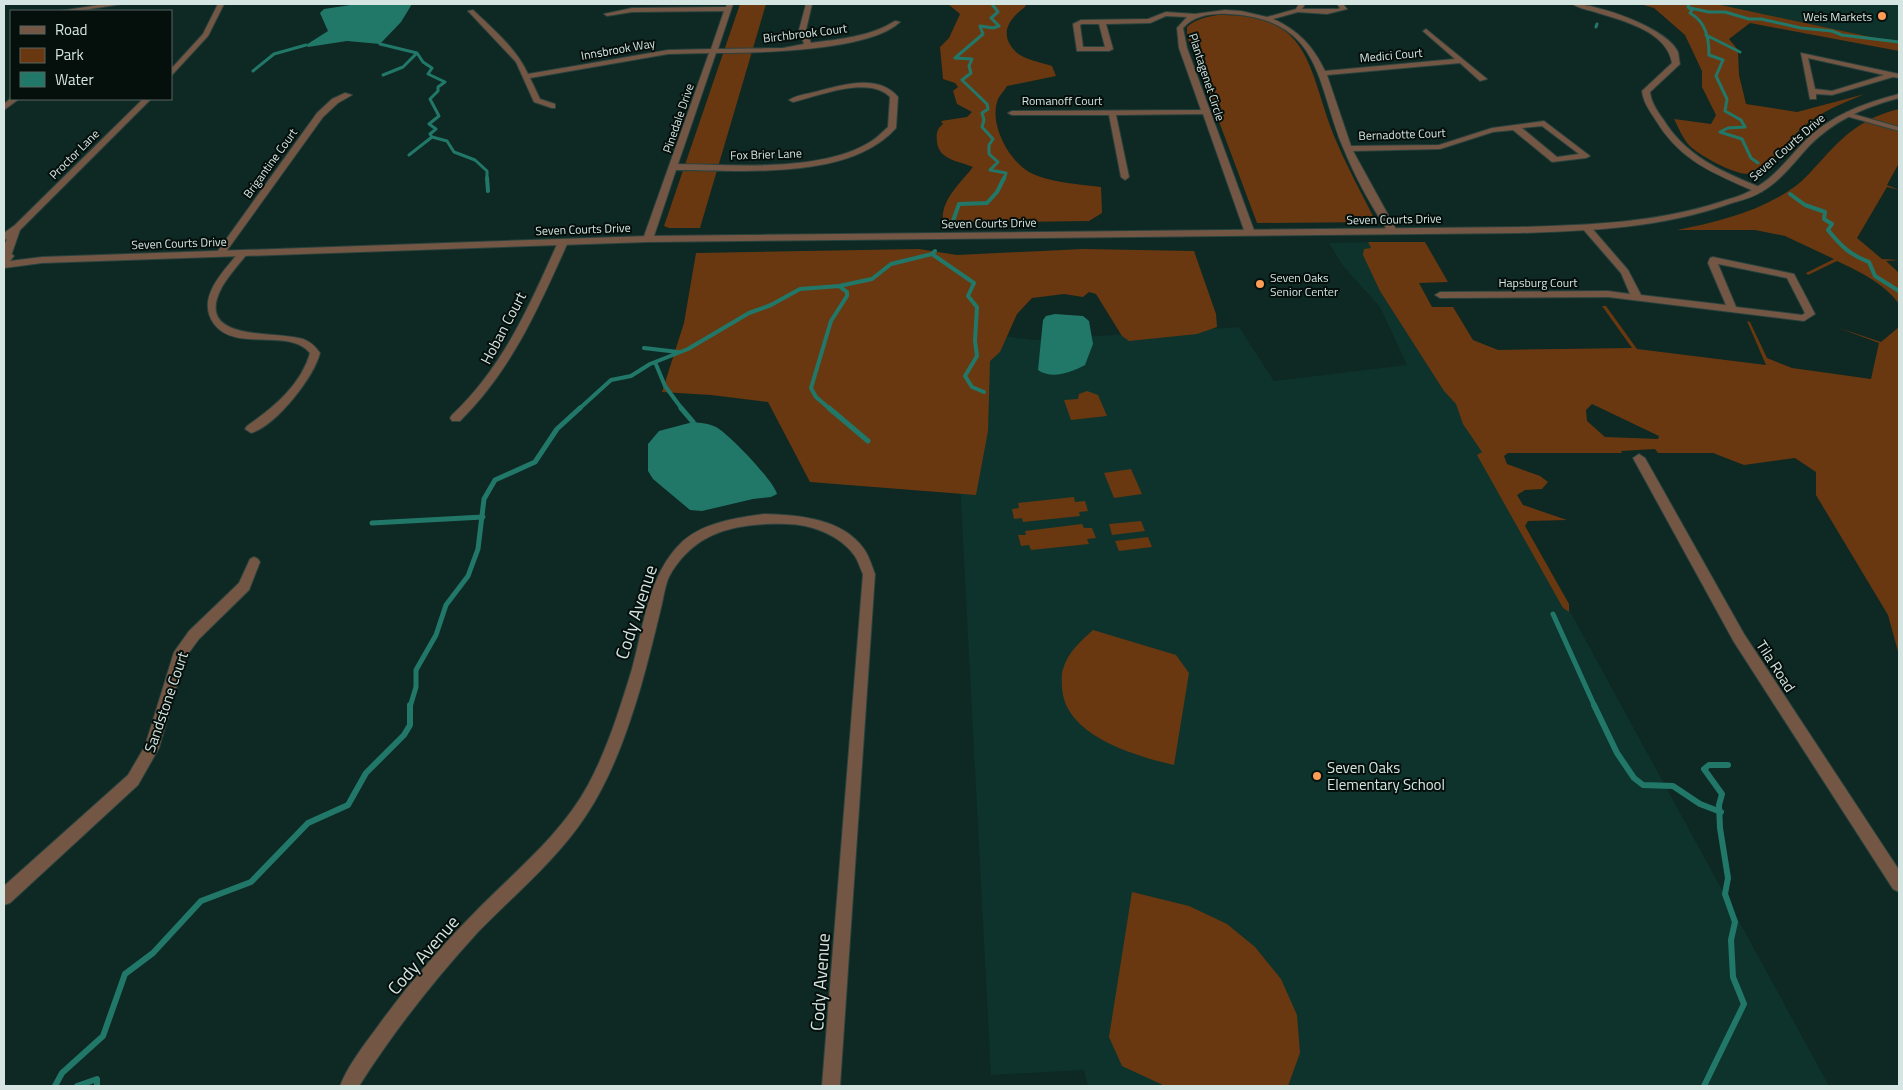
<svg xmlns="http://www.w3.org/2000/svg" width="1903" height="1090" font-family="'Titillium Web',sans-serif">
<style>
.built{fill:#0d332c}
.green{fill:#6a3810;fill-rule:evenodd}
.water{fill:#217869}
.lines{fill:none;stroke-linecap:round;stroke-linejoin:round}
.stream-far3{stroke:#217869;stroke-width:3}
.stream-far2{stroke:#217869;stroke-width:4}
.stream-far1{stroke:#217869;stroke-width:5}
.stream{stroke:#217869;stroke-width:6}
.minor-casing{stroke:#2a423e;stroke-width:2}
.tertiary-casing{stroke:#2a423e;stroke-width:2}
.minor{fill:#735744;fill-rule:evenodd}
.tertiary{fill:#735744;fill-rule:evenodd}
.poi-dot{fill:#fd9c56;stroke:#050f0c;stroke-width:2}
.labels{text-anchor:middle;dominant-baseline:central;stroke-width:4;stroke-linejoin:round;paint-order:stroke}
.far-poi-label{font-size:12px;fill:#d5e5e1;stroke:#050f0c;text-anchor:end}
.far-street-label{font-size:12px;fill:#d5e5e1;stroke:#050f0c}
.street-label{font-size:15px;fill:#d5e5e1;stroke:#050f0c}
.poi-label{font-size:15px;fill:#d5e5e1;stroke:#050f0c;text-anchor:start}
.near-street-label{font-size:18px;fill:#d5e5e1;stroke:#050f0c}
</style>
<rect width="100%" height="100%" fill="#0e2823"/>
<!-- built -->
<path class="built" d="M1716 4H1899V43L1718 5Z
M1368 242 1483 452 1829 1086H1088L1084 1070 991 1075 952 330 1035 340 1239 327 1274 381 1407 365 1380 307 1343 266 1329 243Z"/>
<!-- green -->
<path class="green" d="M740 4H766L700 228H669L664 226Z
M948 4H1026L1025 7C1009 19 998 34 1016 52 1023 59 1042 63 1052 66L1056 76 1007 86C1004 91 998 97 997 102 990 126 1009 160 1029 172 1050 183 1079 184 1101 187L1102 213 1089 221 943 223C940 200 960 184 973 167 959 161 939 160 937 142 936 133 937 129 943 124L941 121 967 117 972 112 957 104 953 91 958 87 955 83 943 79 940 47 949 38 960 14Z
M1640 4H1716L1899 43V51L1750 23 1729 39 1738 50 1739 75 1746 104 1797 112 1865 94C1843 103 1822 111 1804 126 1787 140 1774 163 1754 173 1741 179 1703 157 1692 148 1684 141 1679 129 1674 119L1711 124 1716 115 1702 87V71L1685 35 1654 8Z
M1218 15C1312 13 1307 67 1334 136 1346 165 1362 194 1376 222L1257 223 1187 36V27C1196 19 1206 17 1218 15Z
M1899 109V163L1887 185 1899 190 1887 187 1857 238 1882 259 1899 260 1886 261 1899 273V304C1885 284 1859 271 1837 261L1808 275 1806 273 1834 259 1785 236 1755 230H1677C1718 222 1763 211 1797 185 1805 179 1812 170 1819 163 1844 135 1862 118 1899 109Z
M1368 242H1425L1448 282 1419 283 1432 307H1453L1473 340 1498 350 1632 348 1602 306H1606L1637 349 1766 365 1747 321 1750 322 1767 358 1792 368 1871 379 1879 343 1836 327 1881 342 1899 327V655L1888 615 1816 495V472L1795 458 1744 465 1713 453H1658L1655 449 1621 451 1622 453H1508L1504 456 1507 464 1540 476 1548 482 1542 489 1525 490 1517 495 1523 505 1567 520 1528 521 1525 526 1569 604V612L1563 608 1477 455 1482 452 1463 424 1456 404 1444 391 1380 291 1363 255 1364 249 1371 248ZM1592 404 1659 436 1658 439 1605 437 1587 421 1586 410Z
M919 249 957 255 1083 249 1194 251 1216 314 1217 327 1197 334 1129 341 1122 336 1096 294 1089 292 1083 297 1064 294 1032 298 1017 314 1000 352 990 361 988 431 976 495 810 482 768 402 711 395 662 392 684 323 696 253Z
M1087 391 1098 395 1107 416 1071 420 1064 400 1078 399 1079 394Z
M1131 469 1142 494 1114 498 1104 473Z
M1074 497 1075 502 1085 501 1088 511 1079 512 1080 516 1023 522 1022 518 1014 519 1012 509 1019 508 1018 503Z
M1141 521 1145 531 1112 535 1109 524Z
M1082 524 1084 528H1092L1096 538 1087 539 1089 544 1031 550 1029 545 1021 546 1018 535H1026L1025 531Z
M1148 537 1152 547 1119 551 1115 541Z
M1093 630 1176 655 1189 673 1174 765C1136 756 1064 736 1062 687 1062 682 1061 674 1063 669 1068 652 1081 641 1093 630Z
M1132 892 1189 906 1227 924 1255 947 1281 979 1297 1015 1300 1053 1288 1086H1165L1122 1066 1109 1037Z"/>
<!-- water -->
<path class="water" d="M357 4H412L401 22 380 44 347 41 308 47 306 45 328 31 320 13 324 9Z
M1055 314 1083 316 1089 321 1093 344 1085 365C1072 372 1052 380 1038 370L1043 320 1046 316Z
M693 422C701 423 708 423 716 427 728 433 774 481 777 494L771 497 753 499 702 511 690 510 653 479 648 471V444L659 431Z"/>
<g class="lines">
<!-- stream-far3 -->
<path class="stream-far3" d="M992 4 998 12 991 18 999 26 993 28 980 26 983 34 955 58 972 59 969 66 971 73 962 80 987 104 988 109 982 113 984 120 982 127 993 139 989 145V154L998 162 990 170 1006 173 1004 179
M1689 4 1688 7 1692 10 1690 13C1706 22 1709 38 1709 55L1723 60 1716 76 1727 99 1725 111 1741 120 1745 127 1728 128 1720 132 1742 139 1751 158 1758 163
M1690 8 1709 12H1725L1749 19H1761L1801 28 1832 31 1842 35 1899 42
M1596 27 1597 24
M1706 35 1740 52
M380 44 417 53 423 62 432 68 428 74 445 82 438 87V91L430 99 439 116 429 124 436 129 430 134 432 137 409 155
M253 71 274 54 306 45
M383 75 403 67 417 53
M432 137 447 141 454 152 475 160 487 171V179"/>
<!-- stream-far2 -->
<path class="stream-far2" d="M487 178 488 191
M1790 194 1805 205 1825 212 1824 219 1832 224 1828 230C1841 246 1850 255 1869 262L1875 276 1899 291
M953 221 959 204 987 203 997 192 1004 178
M932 254 974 283 968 296 977 307 975 341 977 356 965 376 972 387 984 392
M644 348 678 352
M655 362 665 386 682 409
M579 409 611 380 631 376 650 364 688 349 749 313 771 305 800 289 839 286 872 279 891 264 932 254 935 251
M830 409 816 397 811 388 831 321 847 296V292L839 286"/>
<!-- stream-far1 -->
<path class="stream-far1" d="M681 408 693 422
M829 408 868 441
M372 523 483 517
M1553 614 1595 707
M410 707 416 687V670L436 635 446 605 468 576 478 549 484 499 495 480 535 462 557 429 580 408"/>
<!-- stream -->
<path class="stream" d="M1594 705 1617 753 1634 778 1643 785 1673 786 1700 804 1721 812
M55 1086 62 1073 103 1036 125 974 153 953 201 901 251 882 308 823 348 805 366 773 404 735 410 725V705
M77 1086 97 1079V1086
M1704 1086 1744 1004 1733 977 1731 940 1735 922 1725 894 1728 878 1720 828 1719 805 1722 794 1704 769 1709 765H1728"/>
<!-- minor casing -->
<g class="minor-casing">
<path id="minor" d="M105 4H122L77 11H60Z
M218 4H224L208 36 171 76V69L203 34Z
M727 4H733L718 49 783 48 804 44 799 30 806 4H812L806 30 811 43C840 39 869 37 895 21L900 22C870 51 759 53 716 53L678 164C733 165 822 172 870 142 877 138 882 132 888 127L890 97C869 75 819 96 793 102L789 100C796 95 807 94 815 92 841 85 878 73 898 97L896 128C849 181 741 170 676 170L653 239 648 242 643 239 709 53 668 54 530 78 540 99 555 104V108H552L534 102 516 62 468 11 473 10C493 29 516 48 528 74L668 50 711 49 724 11 632 12 607 16 604 14 632 8 726 7Z
M1299 4H1305L1302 9H1338L1340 8 1337 4H1343L1347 9 1327 14 1298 12 1273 19C1298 30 1313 46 1325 71L1455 59 1424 32 1423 31 1426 29 1487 79 1480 81 1460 63 1327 75 1351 146 1439 145 1492 128 1544 121 1590 156 1586 158 1552 162 1513 130 1493 132 1440 149 1353 151 1397 231 1389 233C1371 206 1354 175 1342 145 1316 79 1320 19 1229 14 1213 13 1194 15 1183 28L1187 48 1255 233 1253 235 1245 233 1203 114 1116 115 1129 177 1125 180 1121 177 1109 115H1012L1008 113 1012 111 1201 110 1179 48 1177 28 1187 17 1166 16 1150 23 1106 24 1113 49 1109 51H1077L1073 24 1081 20 1148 19 1166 12 1195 14 1225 10 1241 11 1267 17 1296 9ZM1082 24H1099L1105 47H1083L1080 25ZM1542 126 1579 154 1557 157 1522 128Z
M1573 4C1598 4 1667 28 1678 52 1679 56 1679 61 1680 64L1650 92C1651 102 1657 111 1663 119 1686 157 1723 172 1762 188V192H1756C1713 173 1680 161 1655 119 1649 110 1643 101 1642 91L1672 63C1667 32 1625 21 1598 13 1590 10 1579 9 1573 4Z
M1801 53 1899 74V78L1893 77 1832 95 1816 94V99H1810ZM1808 58 1884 75 1832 91 1815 89Z
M345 93 352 95 338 103 323 117 223 256H217V252L317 113 332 99Z
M11 98 19 99 4 110V104Z
M143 99H151L20 230 12 253 10 255H4V245L7 239 4 240V233L15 225Z
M1846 112 1899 127V131L1846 116Z
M1587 225 1590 226 1628 270 1641 295 1726 305 1708 263 1710 258 1713 257 1794 274 1815 314 1804 321 1608 297 1440 298 1435 295 1440 292 1608 291 1630 294 1621 273 1582 228ZM1718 264 1787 278 1805 313 1802 315 1736 307Z
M563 239 568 242C539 307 511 371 460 421H452L450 418 452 415C503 367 530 305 558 242Z
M243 250 248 253C239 264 229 275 222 287 192 343 276 330 303 339 311 342 315 346 320 353 314 377 276 426 251 433L245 429 247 426C273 408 301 385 310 353 289 327 236 353 214 324 195 298 224 271 240 251Z
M1639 454 1645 458 1744 634 1899 870V892L1893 889 1734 642 1633 458Z
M764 514C798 515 842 518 864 549 869 556 872 566 875 574L840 1086H822L863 574C860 568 858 560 854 555 840 535 810 524 787 524 754 523 717 526 691 549 682 557 673 568 668 579 664 590 663 601 660 612 654 637 648 661 641 686 628 730 612 776 587 814 558 859 515 894 478 932 434 980 394 1031 359 1086H340C348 1065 365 1044 378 1026 409 983 444 943 481 906 519 868 562 833 588 785 608 748 620 708 632 669 644 626 648 573 683 541 705 522 736 518 764 514Z
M254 557 258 559 260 562 249 590 199 639 185 658 159 748 138 785 10 903 4 905V886L128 775 145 746 174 652 189 631 239 583 250 559Z"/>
</g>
<!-- tertiary casing -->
<g class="tertiary-casing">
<path id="tertiary" d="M1899 94V98C1865 107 1835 120 1810 145 1795 161 1781 181 1761 192 1750 199 1737 201 1726 205 1659 228 1590 231 1520 233L648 242 42 263 4 268V248L14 256 10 261 42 257 648 236 1520 227C1588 225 1655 223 1720 202 1732 198 1745 195 1755 188 1775 177 1789 157 1805 141 1831 115 1864 103 1899 94Z"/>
</g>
<!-- minor -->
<use href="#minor" class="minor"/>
<!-- tertiary -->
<use href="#tertiary" class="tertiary"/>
</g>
<!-- markers -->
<g class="poi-dot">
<circle cx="1882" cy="16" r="5"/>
<circle cx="1260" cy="284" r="5"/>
<circle cx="1317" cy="776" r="5"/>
</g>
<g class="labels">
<!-- far-poi labels -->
<g class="far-poi-label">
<text x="1872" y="16">Weis Markets</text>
<text x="1270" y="277" text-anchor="start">Seven Oaks<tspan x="1270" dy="14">Senior Center</tspan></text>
</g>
<!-- far-street labels -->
<g class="far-street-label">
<text transform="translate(805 33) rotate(-7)">Birchbrook Court</text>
<text transform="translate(618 49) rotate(-10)">Innsbrook Way</text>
<text transform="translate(1391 55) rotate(-5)">Medici Court</text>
<text transform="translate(1207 77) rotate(72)">Plantagenet Circle</text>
<text x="1062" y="100">Romanoff Court</text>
<text transform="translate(678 118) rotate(-71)">Pinedale Drive</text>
<text transform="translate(1402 134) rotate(-2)">Bernadotte Court</text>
<text transform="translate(1787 147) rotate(-41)">Seven Courts Drive</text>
<text transform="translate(74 154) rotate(-45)">Proctor Lane</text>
<text transform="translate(766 154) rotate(-2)">Fox Brier Lane</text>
<text transform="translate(270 163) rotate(-54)">Brigantine Court</text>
<text transform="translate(1394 219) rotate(-1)">Seven Courts Drive</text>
<text transform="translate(989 223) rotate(-1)">Seven Courts Drive</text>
<text transform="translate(583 229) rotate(-2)">Seven Courts Drive</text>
<text transform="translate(179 243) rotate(-2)">Seven Courts Drive</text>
<text x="1538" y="282">Hapsburg Court</text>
</g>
<!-- street labels -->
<g class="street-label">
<text transform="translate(503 328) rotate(-62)">Hoban Court</text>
<text transform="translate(1776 666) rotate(57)">Tila Road</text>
<text transform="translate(166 702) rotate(-71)">Sandstone Court</text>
</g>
<!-- poi labels -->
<g class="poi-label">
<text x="1327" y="767">Seven Oaks<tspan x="1327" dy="17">Elementary School</tspan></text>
</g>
<!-- near-street labels -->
<g class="near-street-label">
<text transform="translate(636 612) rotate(-72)">Cody Avenue</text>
<text transform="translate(423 955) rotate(-49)">Cody Avenue</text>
<text transform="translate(820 982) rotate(-86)">Cody Avenue</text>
</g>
</g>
<!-- border -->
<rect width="1903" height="1090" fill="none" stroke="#d5e5e1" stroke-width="10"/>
<!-- legend -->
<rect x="10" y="10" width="162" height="90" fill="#050f0c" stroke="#586561"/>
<rect x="20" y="26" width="25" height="8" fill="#735744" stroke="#586561"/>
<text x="55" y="35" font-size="15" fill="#d5e5e1">Road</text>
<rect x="20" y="48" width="25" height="15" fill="#6a3810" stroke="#586561"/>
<text x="55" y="60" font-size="15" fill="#d5e5e1">Park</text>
<rect x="20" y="72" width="25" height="15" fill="#217869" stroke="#586561"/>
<text x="55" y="85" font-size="15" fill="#d5e5e1">Water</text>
</svg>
